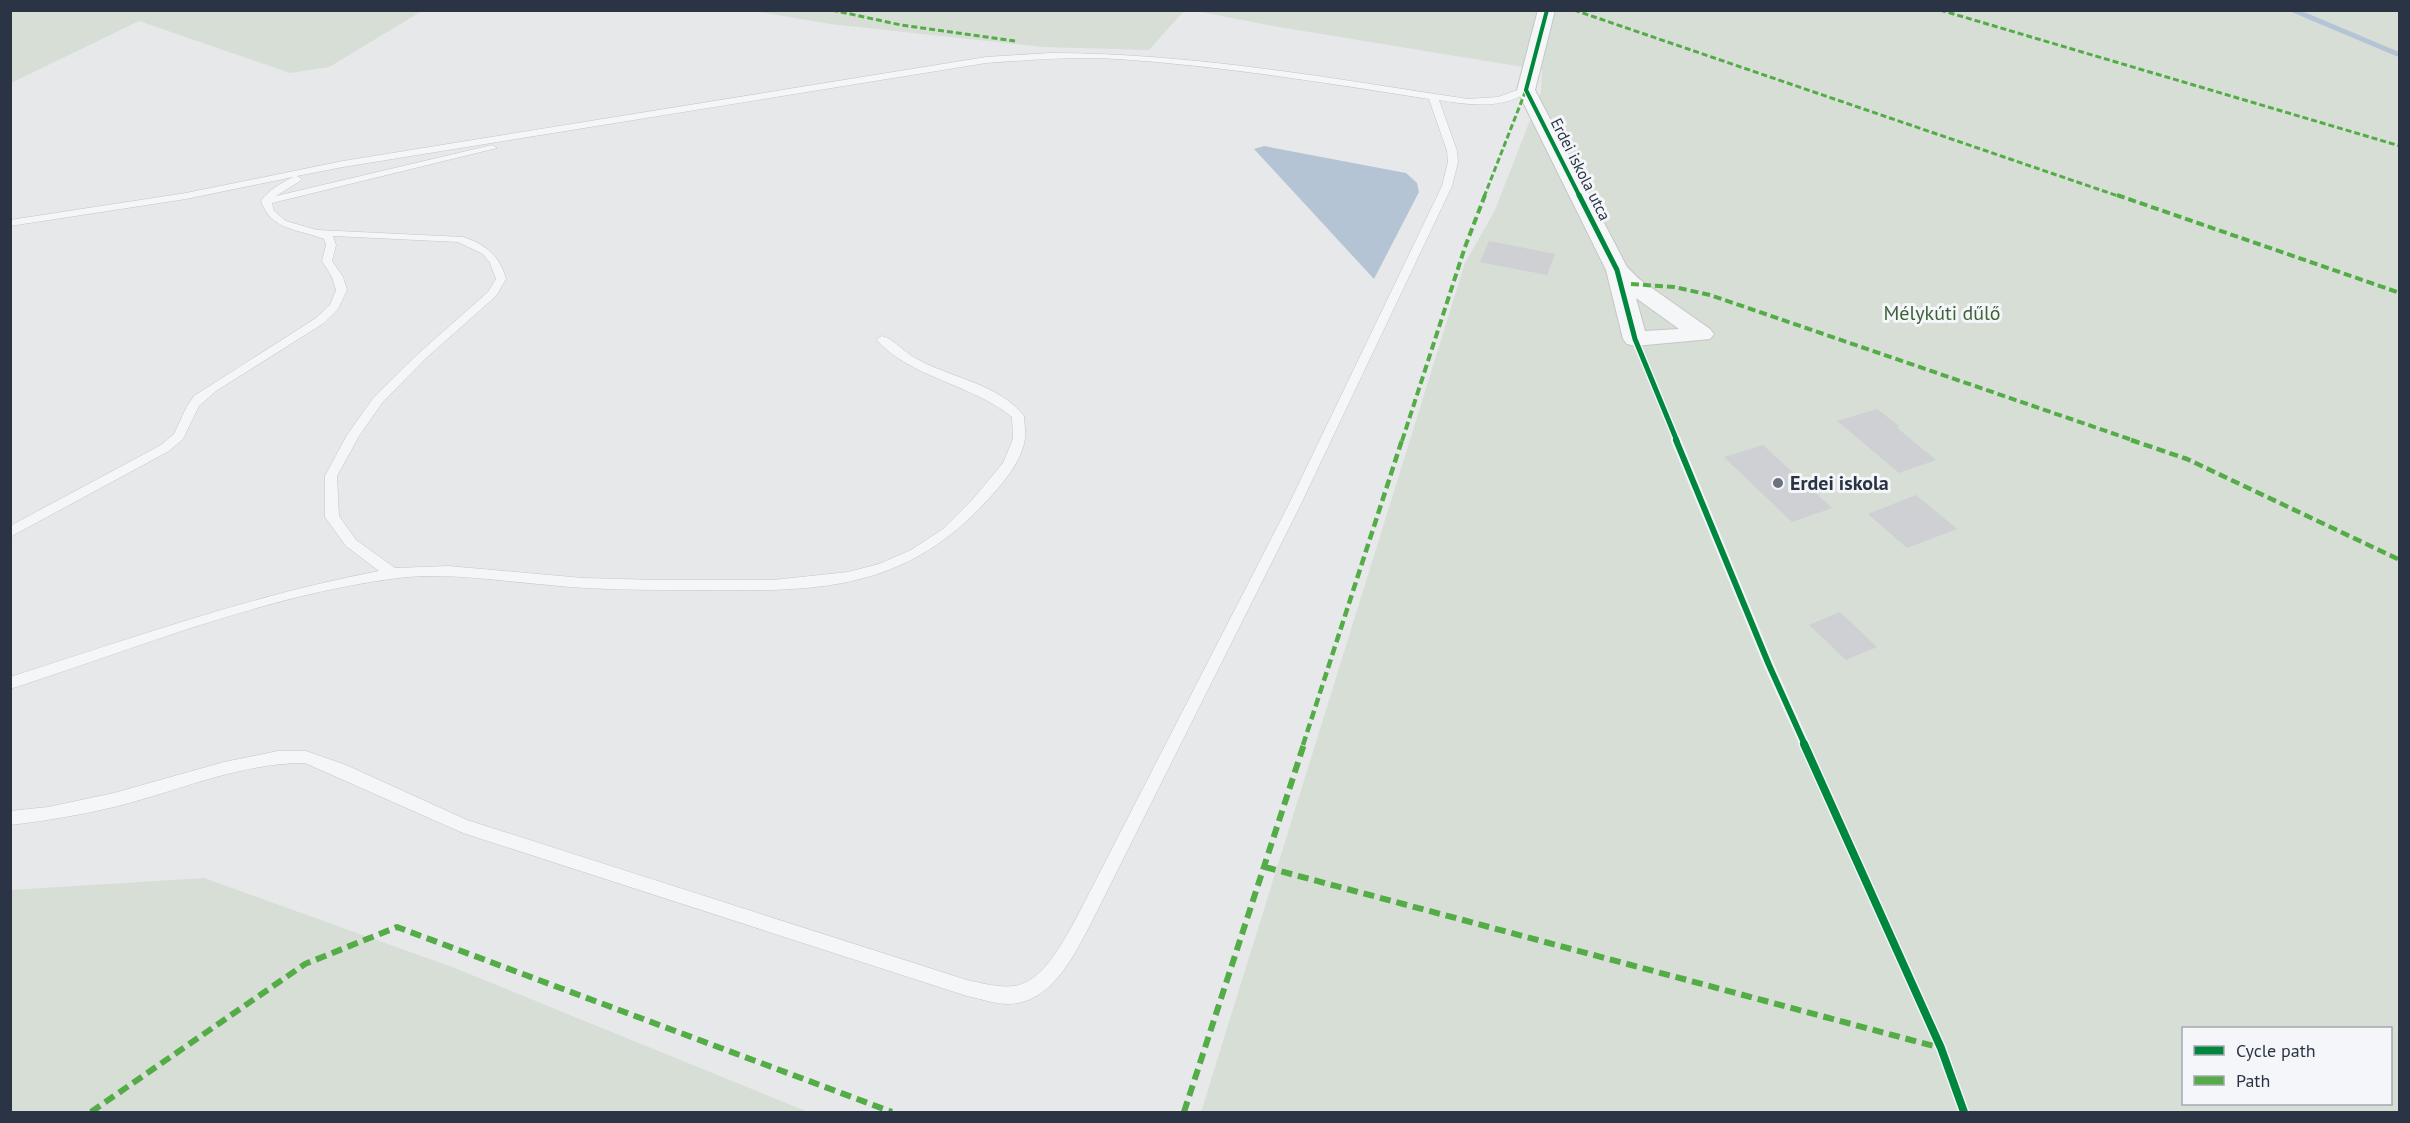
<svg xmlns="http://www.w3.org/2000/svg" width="2410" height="1123" font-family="'PT Sans',sans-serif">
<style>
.green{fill:#d6ded6;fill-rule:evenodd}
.water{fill:#b4c4d5}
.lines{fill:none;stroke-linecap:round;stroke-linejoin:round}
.stream{stroke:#b4c4d5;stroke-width:5}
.building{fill:#ced0d3}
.lane-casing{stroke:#c4c6c8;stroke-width:1}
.street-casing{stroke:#c4c6c8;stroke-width:2}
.lane{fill:#f5f6f7;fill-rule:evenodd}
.street{fill:#f5f6f7;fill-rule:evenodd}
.quiet-far3{stroke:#54ac47;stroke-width:3;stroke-dasharray:6 3;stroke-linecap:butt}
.quiet-far2{stroke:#54ac47;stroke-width:4;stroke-dasharray:8 4;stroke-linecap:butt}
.quiet-far1{stroke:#54ac47;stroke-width:4.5;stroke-dasharray:9 4.5;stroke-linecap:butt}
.quiet{stroke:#54ac47;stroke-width:6;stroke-dasharray:11 6;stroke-linecap:butt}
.cycleway-far3-casing{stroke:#f4f6f9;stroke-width:6}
.cycleway-far2-casing{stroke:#f4f6f9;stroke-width:8}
.cycleway-far1-casing{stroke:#f4f6f9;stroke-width:10}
.cycleway-casing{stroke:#f4f6f9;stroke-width:11}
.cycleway-far3{stroke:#00873e;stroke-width:4}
.cycleway-far2{stroke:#00873e;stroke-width:5}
.cycleway-far1{stroke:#00873e;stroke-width:6}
.cycleway{stroke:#00873e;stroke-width:8}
.poi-dot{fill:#6c737f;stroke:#f4f6f9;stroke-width:2}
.labels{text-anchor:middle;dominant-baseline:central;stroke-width:6;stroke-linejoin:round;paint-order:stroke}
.far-street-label{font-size:16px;fill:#2b3445;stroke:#f4f6f9}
.park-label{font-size:20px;fill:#3f6138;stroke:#f4f6f9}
.poi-label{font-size:20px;font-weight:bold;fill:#2b3445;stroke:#f4f6f9;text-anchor:start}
</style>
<rect width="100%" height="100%" fill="#e6e8ea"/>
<!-- green -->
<path class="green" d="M11 10H422V11L329 67 290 73 139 21 11 83Z
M754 11 1184 10V11L1149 50 1043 47 830 24Z
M1196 11H2399V1112H1201L1465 263 1495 210 1541 92 1542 70 1273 26ZM2184 1028H2390V1104H2184Z
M204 878 452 967 808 1112H11V890Z"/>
<!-- water -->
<path class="water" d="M1264 146 1406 173 1417 183 1419 192 1374 279 1254 149Z"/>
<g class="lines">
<!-- stream -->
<path class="stream" d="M2293 10 2400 55"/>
</g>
<!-- building -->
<path class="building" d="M1489 241 1555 254 1547 275 1480 262Z
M1877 409 1899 426 1896 427 1936 460 1899 473 1837 421Z
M1763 445 1832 508 1792 522 1724 457Z
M1916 495 1957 529 1907 548 1868 514Z
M1840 612 1877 647 1846 660 1809 625Z"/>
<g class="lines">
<!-- lane casing -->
<g class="lane-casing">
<path id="lane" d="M1050 53C1191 53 1329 78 1468 99L1498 97 1526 87 1530 90C1505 110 1468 105 1439 100L1457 151 1458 162 1452 186 1299 508 1092 921C1075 954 1052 1003 1009 1004 995 1004 981 999 967 996L463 833 305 763C239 763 178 791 114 807 80 815 45 821 10 825V811L48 807 114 793 224 762 278 751H306L346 765 467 820 967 980C982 983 998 988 1014 986 1044 983 1067 935 1080 911L1287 508 1442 186 1448 162 1447 151 1429 99C1326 83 1222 66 1118 59 1074 56 1030 60 986 63L343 167 297 176 302 179 300 181 276 196 492 145 497 148 272 203 274 211 286 221 317 230 463 237C485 244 500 256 506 279L496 296 426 358 382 403 359 436 337 476 339 516 356 540 395 568 448 566 583 578 658 580H773L848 572 879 564 911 550 943 529 972 500 1003 463 1013 439 1012 417C972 384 908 377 876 339L882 336C894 339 905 353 917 359 951 378 999 384 1024 416 1024 423 1026 431 1025 438 1022 464 997 490 980 508 895 595 807 591 694 590 646 590 597 590 549 585 499 581 448 572 398 578 265 595 137 648 10 689V677C133 638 253 595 379 571L346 546 325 517V476L347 435 374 397 418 354 488 292 496 279 490 263 483 254 458 242 333 236 336 245 332 261 343 277 347 290 338 309 324 323 216 391 199 406 183 439 169 451 10 537V526L161 445 174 434 186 408 194 396 316 318 330 305 336 290 332 277 322 261 326 245 324 239C299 229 271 231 261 201 270 189 280 184 293 177L186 199 10 226V220L186 193 343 161 986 57Z"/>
</g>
<!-- street casing -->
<g class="street-casing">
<path id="street" d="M1538 10H1555L1535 90 1627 267 1639 279 1710 329 1714 334 1710 339 1635 346 1627 344 1623 339 1606 270 1517 90ZM1636 298 1679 329 1645 331Z"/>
</g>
<!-- lane -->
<use href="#lane" class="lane"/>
<!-- street -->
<use href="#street" class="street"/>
<!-- quiet-far3 -->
<path class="quiet-far3" d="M832 10 901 25 1015 41
M1574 10 2121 197
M1940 10 2400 146
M1484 197 1526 90"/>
<!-- quiet-far2 -->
<path class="quiet-far2" d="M2117 195 2400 293
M1631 284 1674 287 1710 295 2135 441
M1402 441 1465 247 1485 195"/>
<!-- quiet-far1 -->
<path class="quiet-far1" d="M2131 440 2187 459 2400 560
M1303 745 1402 440"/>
<!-- quiet -->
<path class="quiet" d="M1265 867 1941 1048
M91 1112 305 964 397 927 892 1112
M1184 1112 1304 744"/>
<!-- cycleway-far3 casing -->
<g class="cycleway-far3-casing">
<path id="cycleway-far3" d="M1547 10 1526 90 1580 197"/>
</g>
<!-- cycleway-far2 casing -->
<g class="cycleway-far2-casing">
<path id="cycleway-far2" d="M1579 195 1617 270 1635 339 1677 441"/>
</g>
<!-- cycleway-far1 casing -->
<g class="cycleway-far1-casing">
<path id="cycleway-far1" d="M1676 440 1769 665 1805 745"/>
</g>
<!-- cycleway casing -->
<g class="cycleway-casing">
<path id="cycleway" d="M1804 744 1941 1048 1964 1112"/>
</g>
<!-- cycleway-far3 -->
<use href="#cycleway-far3" class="cycleway-far3"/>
<!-- cycleway-far2 -->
<use href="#cycleway-far2" class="cycleway-far2"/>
<!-- cycleway-far1 -->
<use href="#cycleway-far1" class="cycleway-far1"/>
<!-- cycleway -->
<use href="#cycleway" class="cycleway"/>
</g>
<!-- markers -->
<circle class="poi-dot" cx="1778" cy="483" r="6"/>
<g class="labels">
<!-- far-street labels -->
<g class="far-street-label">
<text transform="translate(1581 169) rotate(63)">Erdei iskola utca</text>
</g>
<!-- park labels -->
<g class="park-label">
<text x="1942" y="313">Mélykúti dűlő</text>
</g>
<!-- poi labels -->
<g class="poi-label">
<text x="1790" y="483">Erdei iskola</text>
</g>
</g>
<!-- border -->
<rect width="2410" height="1123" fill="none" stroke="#2b3445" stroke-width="24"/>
<!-- legend -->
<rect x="2182" y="1027" width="210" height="78" fill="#f4f6f9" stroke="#a4a8b1" stroke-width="1.5"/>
<rect x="2194" y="1046" width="30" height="9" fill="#00873e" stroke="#a4a8b1" stroke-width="1.5"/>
<text x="2236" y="1057" font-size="18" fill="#2b3445">Cycle path</text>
<rect x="2194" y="1076" width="30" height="9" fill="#54ac47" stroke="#a4a8b1" stroke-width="1.5"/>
<text x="2236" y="1087" font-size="18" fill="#2b3445">Path</text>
</svg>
